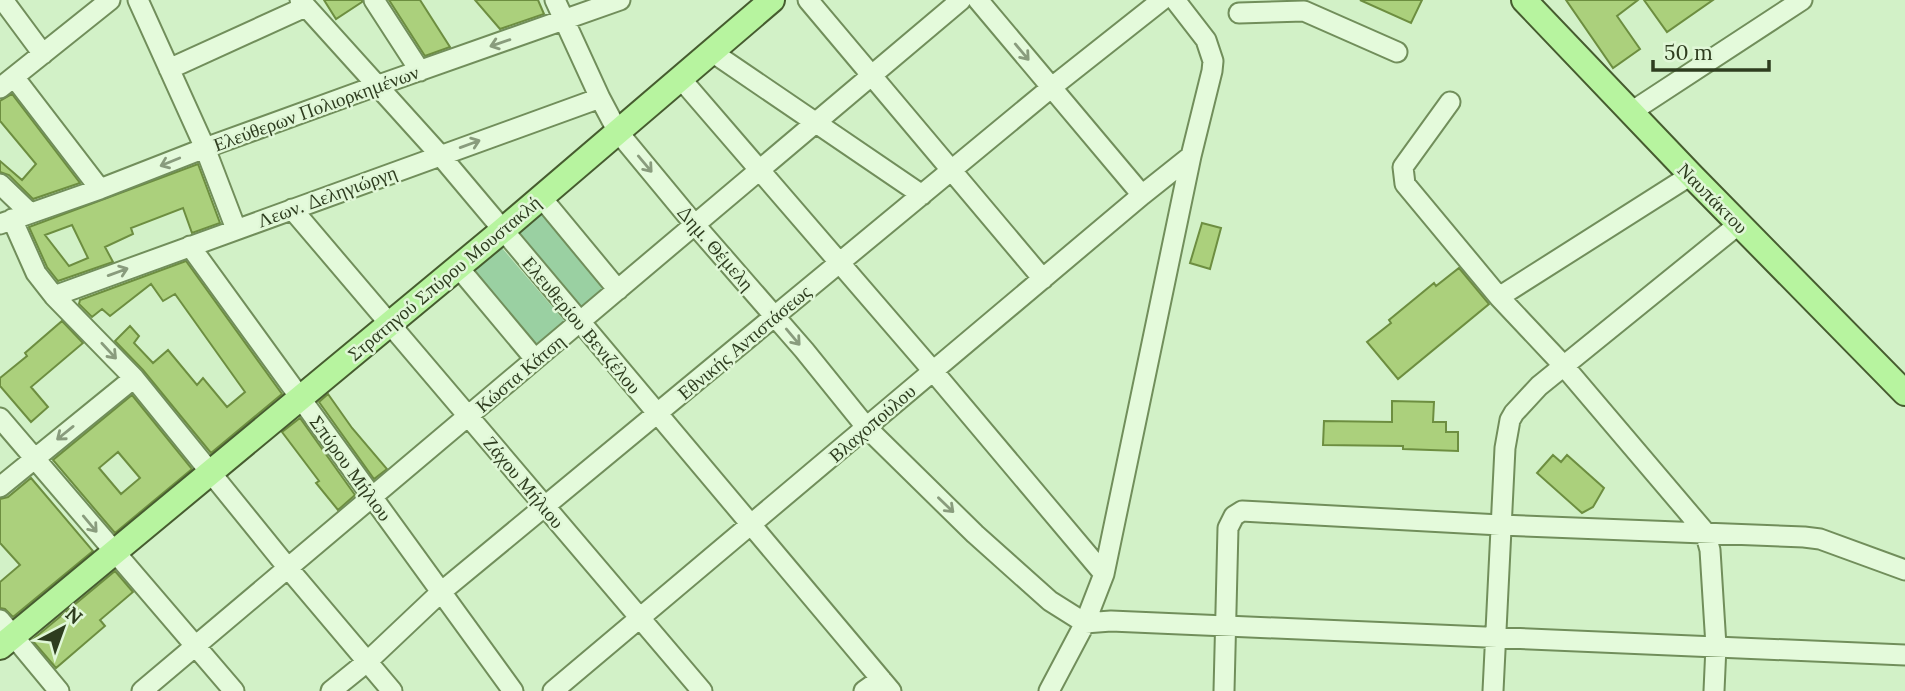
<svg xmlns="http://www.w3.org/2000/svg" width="1905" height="691" font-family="Lora,serif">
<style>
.green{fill:#9ad0a2}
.building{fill:#abd07c;stroke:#6d8e40;stroke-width:2;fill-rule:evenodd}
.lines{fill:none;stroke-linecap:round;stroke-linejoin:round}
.minor-casing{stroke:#718e5b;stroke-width:23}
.major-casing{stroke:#465c2f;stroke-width:28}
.minor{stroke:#e4fadb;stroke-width:19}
.major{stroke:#b7f49f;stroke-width:24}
.oneway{stroke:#899c7d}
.labels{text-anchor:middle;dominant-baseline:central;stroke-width:5;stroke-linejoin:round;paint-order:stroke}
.street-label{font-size:19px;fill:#2e3d1f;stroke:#e0f7d7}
</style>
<rect width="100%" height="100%" fill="#d2f1c7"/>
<!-- green -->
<path class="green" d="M538 207 608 290 582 312 511 229Z
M496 241 567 324 537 350 466 267Z"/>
<!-- building -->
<path class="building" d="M324 0H362V2L336 19Z
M389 0H420L450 47 425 56Z
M475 0H538L544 14 500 29Z
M1360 0H1422L1411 23Z
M1566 0H1638L1617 16 1640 49 1613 68Z
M1644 0H1713L1667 32Z
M12 94 80 183 33 199 9 175 0 172V161L22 180 36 164 0 121V101Z
M198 164 220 223 192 233 183 208 131 228 133 234 105 247 113 262 58 281 47 267 29 227ZM72 225 88 258 69 266 45 235Z
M1202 223 1221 228 1210 269 1190 263Z
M186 261 282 394 211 453 143 370 115 341 130 326 139 336 134 343 153 363 168 350 197 385 203 378 227 407 245 392 175 294 163 301 151 284 110 316 102 309 92 317 79 304 80 300Z
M1459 268 1489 304 1398 379 1367 342 1391 323 1389 320 1434 283 1436 286Z
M62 321 83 343 31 387 48 407 31 422 0 386V378L27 356 25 353Z
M328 394 352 428 387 469 374 479 319 402Z
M132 395 192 469 115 533 53 460ZM118 452 140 478 121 494 99 468Z
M1392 401 1434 402 1433 422H1446V432H1458V451L1403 449V446L1323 445 1324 421 1392 422Z
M300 418 355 495 338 510 316 483 319 481 282 432Z
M1553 455 1561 462 1567 455 1604 488 1593 507 1582 513 1537 473Z
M31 478 93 551 13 617 5 609 0 608V582L20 565 0 543V499L8 497Z
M115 571 133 592 100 620 105 626 56 668 32 640Z"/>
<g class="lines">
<!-- minor casing -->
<g class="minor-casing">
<path id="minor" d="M3 0 43 54
M138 0 205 148 236 229
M300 0 440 155 891 691
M374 0 420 71
M555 0 600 98 618 132 695 225 804 350 867 428 975 534 1050 601 1085 623 1111 621 1905 655
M808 0 1043 279
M978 0 1142 195
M1239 13 1304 11 1397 52
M712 52 922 195
M169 69 305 7
M14 77 100 189
M681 79 933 371 1104 574
M0 88 110 0
M1450 102 1403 167 1405 184 1499 297 1563 365 1705 532 1710 550 1716 646 1714 691
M1631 112 1802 0
M0 184 29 212
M541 197 618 290
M292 209 702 691
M12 219 36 273 54 296 134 378 288 568 392 691
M0 224 100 189 205 148 376 86 620 0
M190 246 513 691
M458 267 535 359
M54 296 600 98
M1499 297 1691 175
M0 418 234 691
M0 487 134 378
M0 620 59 691
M142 691 961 0
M331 691 368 661 441 592 1052 87 1162 0
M553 691 1142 195 1191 156
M864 691 881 679
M1049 691 1085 623 1104 574 1191 156 1212 71 1213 61 1206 40 1175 0
M1224 691 1228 528 1234 516 1242 511 1500 525 1804 537 1820 539 1905 570
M1493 691 1505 448 1510 420 1514 413 1539 386 1739 224"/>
</g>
<!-- major casing -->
<g class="major-casing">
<path id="major" d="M1524 0 1691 175 1905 393
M0 647 503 230 772 0"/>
</g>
<!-- minor -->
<use href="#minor" class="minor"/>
<!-- major -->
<use href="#major" class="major"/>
</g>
<!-- one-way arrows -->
<defs><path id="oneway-shaft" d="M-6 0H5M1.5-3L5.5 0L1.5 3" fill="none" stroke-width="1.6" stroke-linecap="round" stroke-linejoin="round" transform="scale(1.75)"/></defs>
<g class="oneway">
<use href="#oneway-shaft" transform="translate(500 43) rotate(161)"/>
<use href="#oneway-shaft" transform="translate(1022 52) rotate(50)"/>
<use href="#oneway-shaft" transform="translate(470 144) rotate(-20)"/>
<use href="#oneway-shaft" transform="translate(170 162) rotate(158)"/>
<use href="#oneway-shaft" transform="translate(645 164) rotate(50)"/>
<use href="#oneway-shaft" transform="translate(118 272) rotate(-20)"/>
<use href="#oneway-shaft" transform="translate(793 337) rotate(50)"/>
<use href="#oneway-shaft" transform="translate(109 351) rotate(47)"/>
<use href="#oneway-shaft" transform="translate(65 433) rotate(141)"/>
<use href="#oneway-shaft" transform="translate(946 505) rotate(44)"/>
<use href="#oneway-shaft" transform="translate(90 524) rotate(50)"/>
</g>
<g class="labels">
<!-- street labels -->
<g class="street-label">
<text transform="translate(316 108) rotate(-20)">Ελεύθερων Πολιορκημένων</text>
<text transform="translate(327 196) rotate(-20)">Λεων. Δεληγιώργη</text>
<text transform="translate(1713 198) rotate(45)">Ναυπάκτου</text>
<text transform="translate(716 248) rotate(49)">Δημ. Θέμελη</text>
<text transform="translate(444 278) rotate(-40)">Στρατηγού Σπύρου Μουστακλή</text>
<text transform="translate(582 325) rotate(50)">Ελευθερίου Βενιζέλου</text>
<text transform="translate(744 342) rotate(-40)">Εθνικής Αντιστάσεως</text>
<text transform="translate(520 373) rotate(-40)">Κώστα Κάτση</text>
<text transform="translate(872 423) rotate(-41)">Βλαχοπούλου</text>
<text transform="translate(351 468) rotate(54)">Σπύρου Μήλιου</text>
<text transform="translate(524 482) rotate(50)">Ζάχου Μήλιου</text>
</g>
</g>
<!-- north arrow -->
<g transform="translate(63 628) rotate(41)" stroke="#e0f7d7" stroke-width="5" paint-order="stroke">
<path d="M0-5L12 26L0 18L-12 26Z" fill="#2e3d1f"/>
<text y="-10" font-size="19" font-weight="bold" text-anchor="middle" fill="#2e3d1f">N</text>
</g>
<!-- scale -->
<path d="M1653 60v10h116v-10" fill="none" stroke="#2e3d1f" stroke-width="3.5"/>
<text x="1664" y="60" font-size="21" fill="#2e3d1f" stroke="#e0f7d7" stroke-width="5" paint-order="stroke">50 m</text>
</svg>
